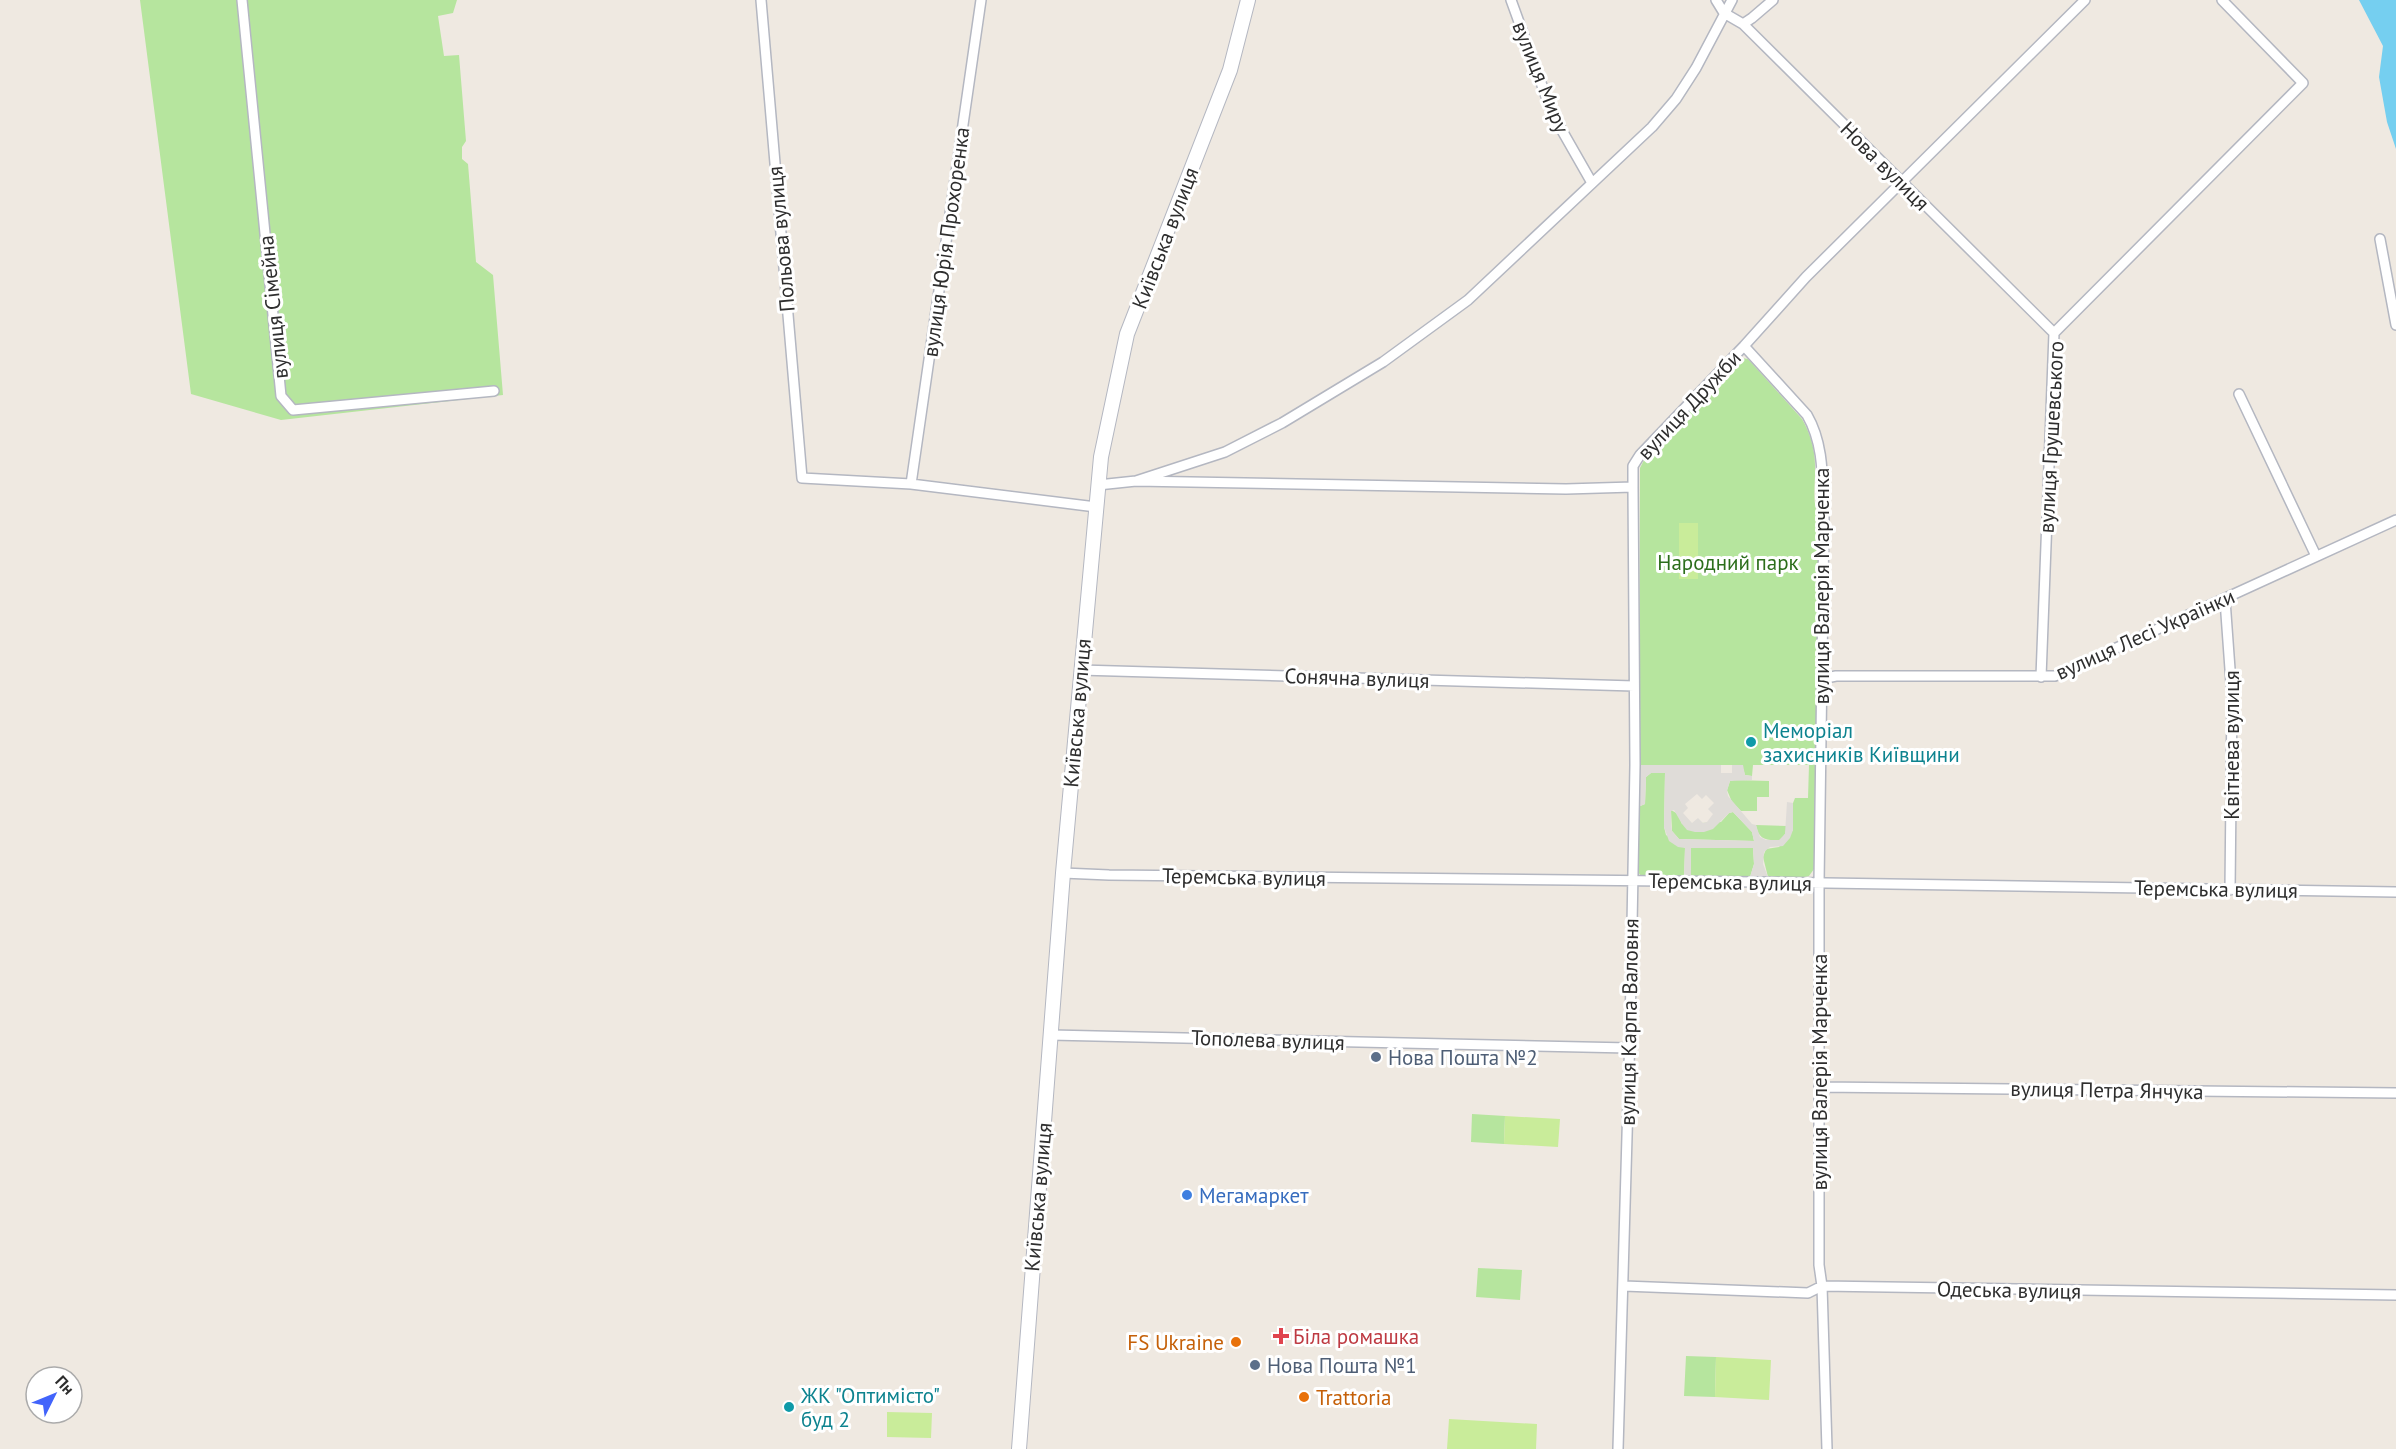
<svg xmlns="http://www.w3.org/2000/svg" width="2396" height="1449" font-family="'PT Sans',sans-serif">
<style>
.green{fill:#b6e59e}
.pitch{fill:#c9ec9a}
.plaza{fill:#dfdcd8;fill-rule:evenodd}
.water{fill:#75cff0}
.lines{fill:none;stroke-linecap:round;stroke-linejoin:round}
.street-casing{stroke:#b4b7c1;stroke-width:12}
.secondary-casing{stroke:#b4b7c1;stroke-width:16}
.street{stroke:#fff;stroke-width:9}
.secondary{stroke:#fff;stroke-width:14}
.culture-dot{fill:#0f9aa8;stroke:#fff;stroke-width:2}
.service-dot{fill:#5c6f8a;stroke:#fff;stroke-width:2}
.shop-dot{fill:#3f7fe0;stroke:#fff;stroke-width:2}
.health-dot{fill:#e0444e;stroke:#fff;stroke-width:2}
.food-dot{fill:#e8710a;stroke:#fff;stroke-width:2}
.labels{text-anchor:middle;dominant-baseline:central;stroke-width:6;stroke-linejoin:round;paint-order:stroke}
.street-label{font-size:21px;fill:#2e2e2e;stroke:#fff}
.park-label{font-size:21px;fill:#2c6e1b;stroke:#fff}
.culture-label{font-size:21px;fill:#0d838f;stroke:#fff;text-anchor:start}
.service-label{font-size:21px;fill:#4e5e75;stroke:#fff;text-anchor:start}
.shop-label{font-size:21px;fill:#366cbe;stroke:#fff;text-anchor:start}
.health-label{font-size:21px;fill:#be3a42;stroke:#fff;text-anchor:start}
.food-label{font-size:21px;fill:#c56008;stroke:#fff;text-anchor:end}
</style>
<rect width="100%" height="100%" fill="#efe9e1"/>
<!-- green -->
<path class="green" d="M140 0H457L453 13 438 16 444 56 459 55 466 141 462 147V159L468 164 476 262 493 275 503 395 281 420 191 394Z
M1742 358 1748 359 1802 419C1810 433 1815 449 1815 465 1816 481 1811 502 1819 517L1814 869 1809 876 1804 877H1768L1763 857 1766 849 1779 847 1793 830V803L1795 798H1808L1809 765H1753L1752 776 1745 775 1742 765H1639L1640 468 1645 458 1655 445 1735 362Z
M1651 773H1665L1664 827 1666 835 1685 848 1684 877H1642L1637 871 1638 807 1645 804 1646 777Z
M1734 780 1769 781V797H1757V811H1741L1732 802 1727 790 1730 781Z
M1671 810 1678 814 1682 824 1721 822 1729 813 1733 812 1752 832 1754 841 1679 839 1672 831Z
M1756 825 1787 826 1785 834 1780 840C1766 841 1758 839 1756 825Z
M1691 848H1753L1754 864 1750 877H1691Z
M1472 1114 1505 1116 1504 1144 1471 1142Z
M1478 1268 1522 1270 1520 1300 1476 1297Z
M1686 1356 1716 1357 1715 1397 1684 1396Z"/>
<!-- pitch -->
<path class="pitch" d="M1679 523H1698V579H1679Z
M1505 1116 1560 1119 1558 1147 1504 1144Z
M1716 1357 1771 1360 1769 1400 1715 1397Z
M887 1412 932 1413 931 1438 887 1437Z
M1449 1419 1537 1424 1536 1449H1447Z"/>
<!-- plaza -->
<path class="plaza" d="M1639 765H1721V773H1732V765H1743L1745 775 1752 776V780L1730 781 1727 791 1728 796 1752 824 1756 825 1760 837 1766 840H1779L1785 834 1787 802 1793 803V830L1790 838 1783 846 1770 847 1764 852 1763 864 1768 877H1750L1754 864 1753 848H1691V877H1684L1685 848 1678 847 1669 841 1664 827 1665 773H1651L1646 777 1645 804 1638 807ZM1697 794 1702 799 1706 795 1714 803 1708 809 1713 814 1707 822 1703 823 1698 818 1692 823 1683 813 1688 808 1685 804ZM1674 810 1682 824 1687 830 1695 832H1704L1713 829 1729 813 1733 812 1752 832 1754 841 1679 839 1672 831 1671 825V811Z"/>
<!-- water -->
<path class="water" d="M2359 0H2396V149L2387 122 2379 77 2383 46Z"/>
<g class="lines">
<!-- street casing -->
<g class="street-casing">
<path id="street" d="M242 0 281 396 293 410 494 391
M761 0 802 478 911 484 1096 507
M1511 0 1552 113 1592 183
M1716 0 1724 13 1743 24 2054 333
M1743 24 1752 18 1773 0
M2380 239 2396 325
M1744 346 1807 415C1825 446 1822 482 1824 517L1819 883V1265L1822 1286 1827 1449
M2239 394 2316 556
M1136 481 1566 489 1633 487V466L1640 455 1744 346 1806 277 2085 0
M911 484 981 0
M1098 485 1136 481 1225 452 1282 423 1383 362 1468 300 1652 127 1676 99 1696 68 1732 0
M2225 600 2232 697 2230 890
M1080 670 1634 686
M2041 677 2054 333 2303 83 2222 0
M1821 679 1836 676H2055L2396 520
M1063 873 1109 875 1759 882 2396 892
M1051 1035 1629 1048
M1819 1087 2396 1093
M1624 1286 1808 1293 1822 1286 2396 1295
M1618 1449 1630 1032 1635 765 1633 487"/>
</g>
<!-- secondary casing -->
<g class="secondary-casing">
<path id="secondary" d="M1019 1449 1063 873 1101 457 1127 334 1230 70 1248 0"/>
</g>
<!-- street -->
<use href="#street" class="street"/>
<!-- secondary -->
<use href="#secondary" class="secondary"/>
</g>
<!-- markers -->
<g class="culture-dot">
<circle cx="1751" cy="742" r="6"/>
<circle cx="789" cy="1407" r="6"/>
</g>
<g class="service-dot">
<circle cx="1376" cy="1057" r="6"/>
<circle cx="1255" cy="1365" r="6"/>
</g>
<circle class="shop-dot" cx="1187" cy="1195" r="6"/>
<path class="health-dot" d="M1278 1327h6v6h6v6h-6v6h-6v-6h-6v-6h6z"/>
<g class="food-dot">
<circle cx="1236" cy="1342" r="6"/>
<circle cx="1304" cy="1397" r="6"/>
</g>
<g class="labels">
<!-- street labels -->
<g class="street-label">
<text transform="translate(1541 77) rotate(68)">вулиця Миру</text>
<text transform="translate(1885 166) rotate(45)">Нова вулиця</text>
<text transform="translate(1165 238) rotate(-69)">Київська вулиця</text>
<text transform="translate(781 239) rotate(-95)">Польова вулиця</text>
<text transform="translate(946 242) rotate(-82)">вулиця Юрія Прохоренка</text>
<text transform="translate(273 307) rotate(-96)">вулиця Сімейна</text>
<text transform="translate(1689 405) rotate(-47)">вулиця Дружби</text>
<text transform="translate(2051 437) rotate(-87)">вулиця Грушевського</text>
<text transform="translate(1821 586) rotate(-90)">вулиця Валерія Марченка</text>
<text transform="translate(2145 634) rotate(-24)">вулиця Лесі Українки</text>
<text transform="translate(1357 678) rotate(2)">Сонячна вулиця</text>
<text transform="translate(1077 713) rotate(-85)">Київська вулиця</text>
<text transform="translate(2231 745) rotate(-90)">Квітнева вулиця</text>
<text transform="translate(1244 877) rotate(1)">Теремська вулиця</text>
<text transform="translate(1730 882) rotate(1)">Теремська вулиця</text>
<text transform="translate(2216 889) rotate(1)">Теремська вулиця</text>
<text transform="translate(1629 1022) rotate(-89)">вулиця Карпа Валовня</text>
<text transform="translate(1268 1040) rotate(2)">Тополева вулиця</text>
<text transform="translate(1819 1072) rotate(-90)">вулиця Валерія Марченка</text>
<text transform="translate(2107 1090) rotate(1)">вулиця Петра Янчука</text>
<text transform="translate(1038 1197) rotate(-85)">Київська вулиця</text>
<text transform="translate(2009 1290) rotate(1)">Одеська вулиця</text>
</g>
<!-- park labels -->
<g class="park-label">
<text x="1728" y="562">Народний парк</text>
</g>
<!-- culture labels -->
<g class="culture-label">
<text x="1763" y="730">Меморіал<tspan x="1763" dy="24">захисників Київщини</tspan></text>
<text x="801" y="1395">ЖК "Оптимісто"<tspan x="801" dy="24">буд 2</tspan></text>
</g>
<!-- service labels -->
<g class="service-label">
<text x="1388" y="1057">Нова Пошта №2</text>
<text x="1267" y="1365">Нова Пошта №1</text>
</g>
<!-- shop labels -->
<g class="shop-label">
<text x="1199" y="1195">Мегамаркет</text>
</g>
<!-- health labels -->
<g class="health-label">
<text x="1293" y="1336">Біла ромашка</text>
</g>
<!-- food labels -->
<g class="food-label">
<text x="1224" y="1342">FS Ukraine</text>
<text x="1316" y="1397" text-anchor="start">Trattoria</text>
</g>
</g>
<!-- north arrow -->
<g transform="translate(54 1395) rotate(47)"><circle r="28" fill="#ffffff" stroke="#ababab" stroke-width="1.5"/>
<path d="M0-4.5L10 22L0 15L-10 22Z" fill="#4264fb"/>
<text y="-9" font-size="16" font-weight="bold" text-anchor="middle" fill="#2e2e2e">Пн</text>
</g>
</svg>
